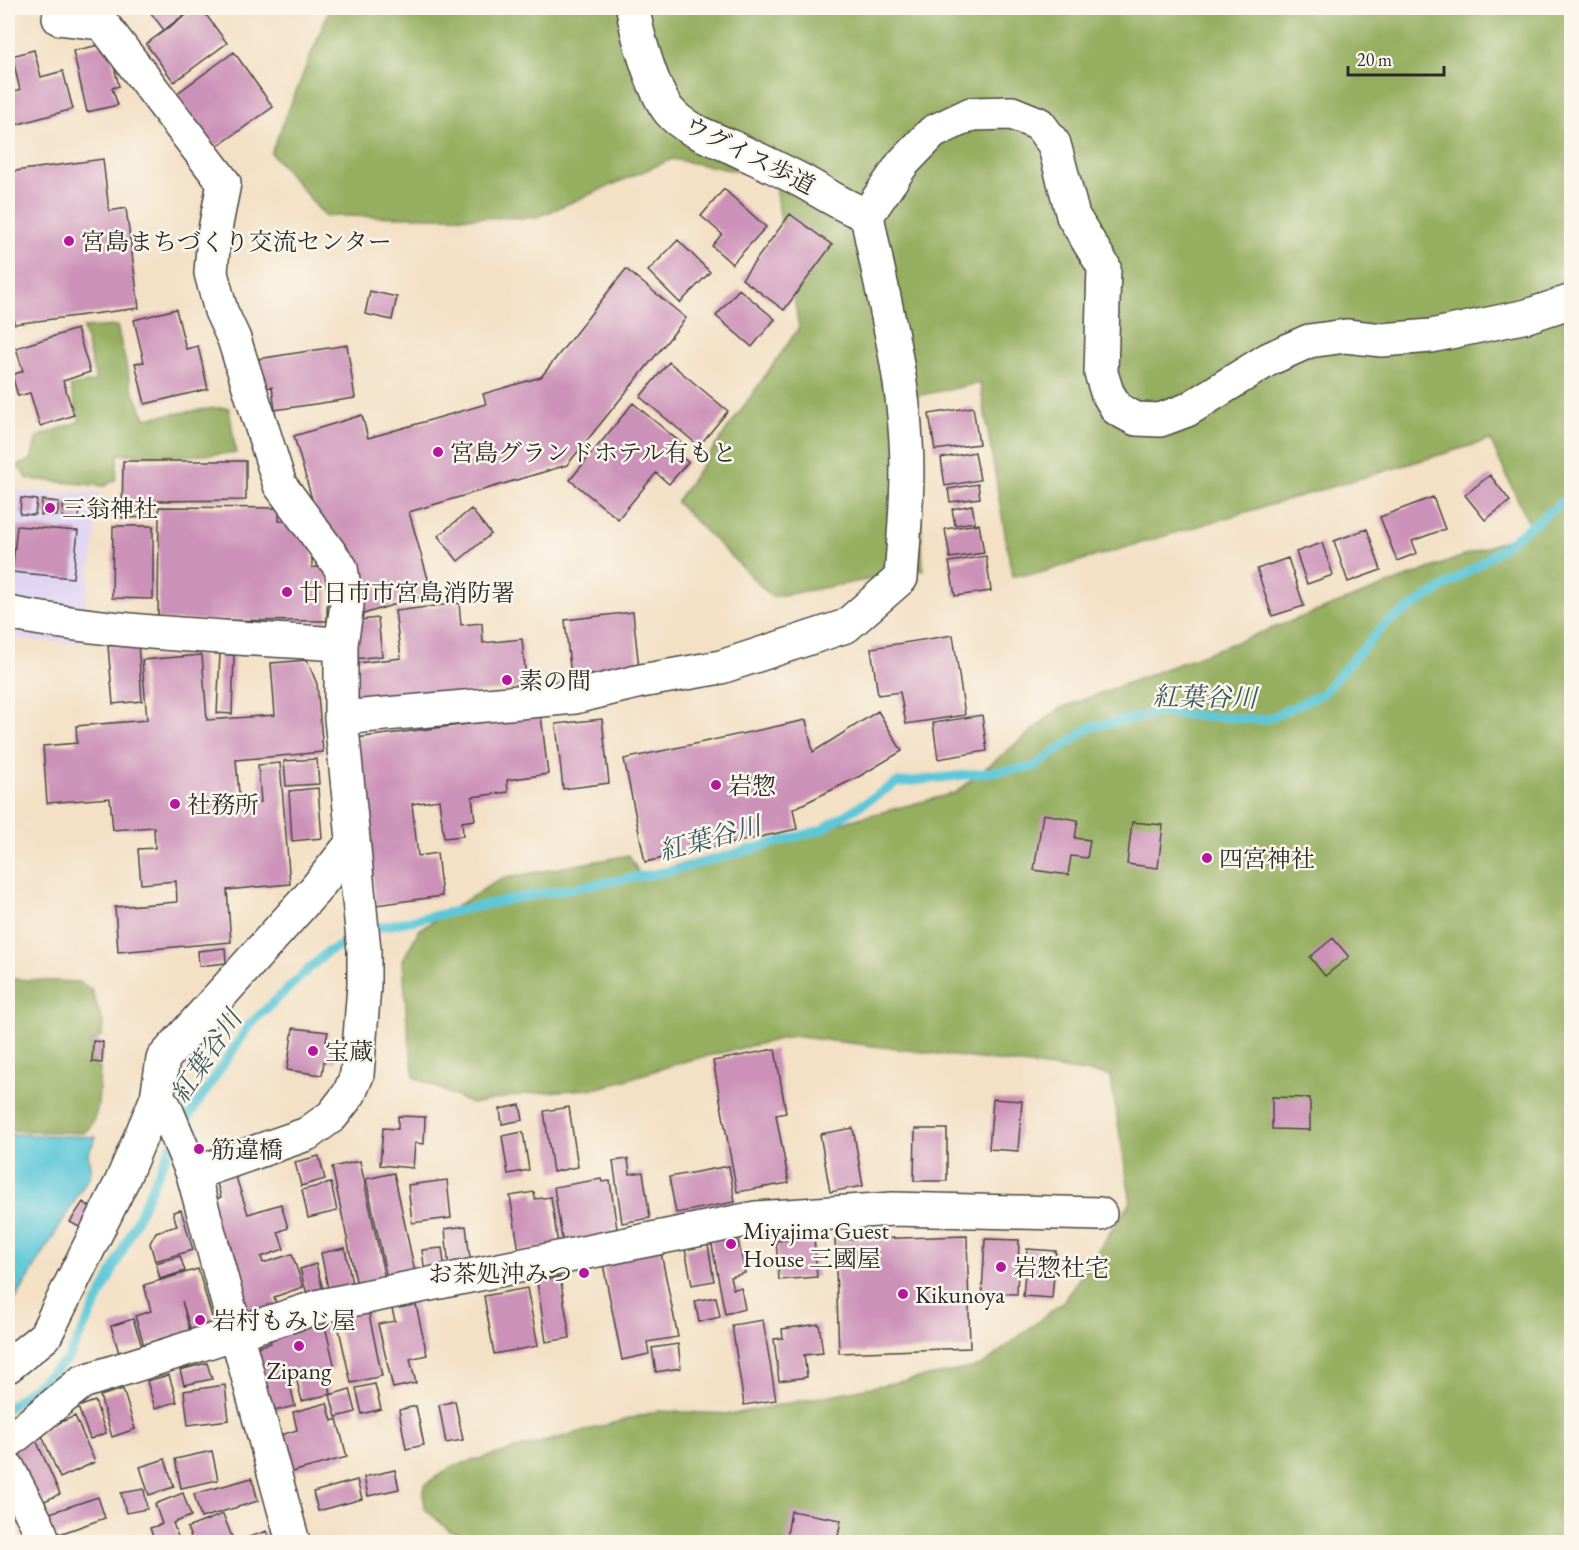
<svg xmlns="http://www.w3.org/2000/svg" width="1579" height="1550" font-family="'EB Garamond','Noto Serif JP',serif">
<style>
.built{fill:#e0d4f4}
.forest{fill:#95ae60;stroke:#606c46;stroke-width:1.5}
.water{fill:#5dc7d8;stroke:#447982;stroke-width:1.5}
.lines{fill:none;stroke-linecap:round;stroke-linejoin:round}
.stream{stroke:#5dc7d8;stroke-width:9}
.building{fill:#cc91b8}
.street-casing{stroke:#494642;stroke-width:36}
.street{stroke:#fff;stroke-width:33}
.poi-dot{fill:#b5179e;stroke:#fbf7ec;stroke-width:2}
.labels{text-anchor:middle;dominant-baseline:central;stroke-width:5;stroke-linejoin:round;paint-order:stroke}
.street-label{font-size:24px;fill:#2b2b2b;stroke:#fbf7ec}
.poi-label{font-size:24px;fill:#2b2b2b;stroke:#fbf7ec;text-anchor:start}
.water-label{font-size:26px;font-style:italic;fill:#3a5a5f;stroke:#fbf7ec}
</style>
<rect width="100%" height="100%" fill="#fbf7ec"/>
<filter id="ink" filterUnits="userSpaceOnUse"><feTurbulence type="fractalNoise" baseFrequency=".0167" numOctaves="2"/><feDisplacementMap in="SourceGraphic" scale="12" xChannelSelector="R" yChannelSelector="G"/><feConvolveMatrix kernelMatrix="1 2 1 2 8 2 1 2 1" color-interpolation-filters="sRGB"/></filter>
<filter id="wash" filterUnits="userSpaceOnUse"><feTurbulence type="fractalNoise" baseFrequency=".008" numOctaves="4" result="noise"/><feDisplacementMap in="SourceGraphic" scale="24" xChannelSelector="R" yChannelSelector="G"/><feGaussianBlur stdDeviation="1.35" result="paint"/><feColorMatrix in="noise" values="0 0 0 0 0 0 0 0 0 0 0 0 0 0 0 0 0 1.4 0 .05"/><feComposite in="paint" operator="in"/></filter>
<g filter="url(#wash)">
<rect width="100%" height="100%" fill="#f3e0c5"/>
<!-- built -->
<path class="built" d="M8 480 11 491 101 493 80 644 8 638Z"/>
<!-- forest -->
<path class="forest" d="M330 8H1571V1542H480L450 1531 424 1508V1485L453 1466 658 1411 732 1414 981 1366 1063 1302 1131 1202 1110 1075 793 1036 686 1061 599 1088 523 1094 472 1104 414 1077 407 1022 403 960 419 930 500 879 629 855 640 875 955 793 1059 709 1532 530 1490 440 1036 574 1012 576 980 383 916 396 923 570 772 597 676 502 799 328 774 178 672 159 535 218 325 216 271 153Z
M117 326 131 386 145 418 214 408H229L236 453 184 456 118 454 116 479 105 486 28 479 17 465 31 460 37 437 80 421 70 386 96 381 83 328Z
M8 979 79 982 91 989 103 1023 102 1037 98 1036 97 1041H92L91 1062 96 1063V1067H100C98 1089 102 1118 84 1133L8 1130Z"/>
<!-- water -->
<path class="water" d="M8 1134 96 1137 88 1154 91 1173 8 1312Z"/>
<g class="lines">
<!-- stream -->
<path class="stream" d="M369 932 376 928 517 898 676 870 821 830 896 783 1034 767 1091 727 1158 713 1265 720 1322 694 1385 624 1480 564 1572 495
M182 1127 250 1024 327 952 357 938
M8 1408 68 1359 109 1279 172 1144"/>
</g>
<g id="blocks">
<!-- building -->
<path class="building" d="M147 8H193L164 30Z
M196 8H201L227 43 174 82 146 44Z
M108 43 119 86 112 88 118 105 87 112 73 51Z
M34 50 41 77 63 71 73 109 8 127V93L20 90 12 56Z
M234 52 273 107 215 148 176 94Z
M103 159 109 211 126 208 139 308 14 324 8 271V172Z
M724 189 766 227 732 264 712 246 722 234 701 216Z
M790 214 832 245 784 310 742 279Z
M678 240 710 272 680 303 648 271Z
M626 269 686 318 567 465 409 512 432 593 360 615 336 534 323 538 294 436 362 415 368 438 486 404 483 394 541 377Z
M739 289 775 319 752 347 716 316Z
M370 291 397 297 392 320 365 314Z
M176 309 186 349 198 346 208 389 145 404 135 363 144 362 134 320Z
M77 329 90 372 63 381 74 415 40 426 30 393 18 396 12 375 23 371 16 348Z
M347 345 355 398 275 410 272 387 262 388 258 359Z
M669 362 728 411 699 446 640 397Z
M633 403 681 443 674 451 688 462 669 484 656 473 618 519 570 480Z
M973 407 979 444 935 450 929 414Z
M975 452 980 480 945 486 941 458Z
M123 461H246V500L153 501V517L122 518Z
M1490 475 1510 501 1485 520 1465 495Z
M978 484 980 498 950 502 948 489Z
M1433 497 1445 529 1412 541 1417 553 1397 561 1380 517Z
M21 498 37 500 35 515 20 514Z
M42 500 59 502 57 516 41 515Z
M64 502 80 504 79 518 62 517Z
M972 505 975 522 955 525 952 509Z
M159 507 279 508V521H300V541H312V567L328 568 327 621 158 620Z
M471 509 491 534 458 561 438 536Z
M979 524 984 553 950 558 945 529Z
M17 526 78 531 73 578 12 572Z
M113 526H153V599L112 598Z
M1367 529 1381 570 1348 582 1334 541Z
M1322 543 1333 575 1307 584 1296 552Z
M986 556 991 591 955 596 949 562Z
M1288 558 1304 606 1272 616 1257 569Z
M459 603 461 625 482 623 483 643 522 639 527 687 353 707 349 664 401 658 395 611Z
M633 612 639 669 571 677 565 620Z
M378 618 382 656 354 659 349 621Z
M953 635 965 715 906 724 900 692 878 695 871 648Z
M138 643 142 701 113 704 108 646Z
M220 654 234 655 232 714 217 713Z
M202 655 207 720 275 715 271 663 307 660 317 684 323 752 236 760 240 804 261 802 258 765 280 763 290 884 227 890 231 942 118 952 115 907 177 902 176 881 141 884 138 849 155 848 154 827 113 830 110 798 47 803 43 746 77 743 76 726 147 720 142 660Z
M878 711 902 751 860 776 793 809 797 829 645 862 624 759 806 720 813 752Z
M541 715 548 774 507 780 508 792 472 797 475 820 462 822 463 836 444 838 439 800 412 804 418 856 437 853 442 896 376 905 356 738Z
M982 715 987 751 938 759 933 723Z
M602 719 609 783 563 789 556 724Z
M317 759 319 784 286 786 284 761Z
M318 788 322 838 292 841 289 791Z
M1043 814 1078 820 1075 838 1090 840 1087 858 1071 856 1068 875 1034 870Z
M1132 822 1163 825 1158 868 1127 864Z
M1333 938 1349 957 1325 976 1310 957Z
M225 948 226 963 199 966 198 951Z
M293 1028 328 1032 326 1041 337 1042 335 1062 324 1061 322 1075 287 1070Z
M93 1041 103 1042 102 1063 92 1062Z
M775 1049 786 1113 776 1115 789 1183 737 1192 713 1061Z
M1272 1097 1310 1098V1130L1272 1129Z
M993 1099 1022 1101 1018 1151 989 1149Z
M520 1105 523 1120 502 1124 500 1109Z
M569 1107 578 1167 553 1172 544 1111Z
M398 1116 425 1117 424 1144 415 1143 413 1168 380 1165 383 1128 398 1129Z
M853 1128 863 1186 830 1192 820 1134Z
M915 1129H947V1181H914Z
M523 1132 529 1170 508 1174 502 1136Z
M319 1156 325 1179 301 1186 295 1162Z
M628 1159 630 1174 643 1172 650 1218 622 1223 613 1161Z
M360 1161 385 1279 357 1286 332 1167Z
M729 1166 735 1202 676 1213 669 1177Z
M394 1173 416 1277 388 1283 366 1179Z
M235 1174 248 1214 281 1204 288 1228 278 1232 284 1249 261 1257 263 1263 292 1254 303 1287 274 1297 278 1309 243 1320 205 1202 221 1197 216 1180Z
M601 1179 602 1182 610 1181 617 1229 610 1230 611 1237 563 1245 554 1187Z
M447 1180 451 1218 412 1223 408 1185Z
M331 1183 337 1211 308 1218 302 1190Z
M534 1192 535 1199 551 1197 558 1245 519 1251 510 1196Z
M83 1202 93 1209 81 1228 70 1222Z
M181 1210 193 1250 155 1261 150 1243 156 1232 177 1226 173 1212Z
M466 1226 471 1267 449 1269 445 1229Z
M737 1236 745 1273 730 1277 733 1289 741 1288 745 1309 725 1314 711 1240Z
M967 1236 970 1348 839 1353 835 1240Z
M814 1237 817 1277 779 1280 776 1241Z
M985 1239 1019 1240 1017 1294 982 1293Z
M659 1243 678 1337 647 1342 649 1354 622 1360 601 1254Z
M708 1245 714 1281 692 1285 685 1249Z
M345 1248 353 1289 329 1293 321 1253Z
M442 1248 445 1270 425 1273 422 1250Z
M1027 1249 1056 1251 1052 1298 1023 1296Z
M180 1256 185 1271 160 1279 156 1263Z
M316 1264 323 1290 307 1294 300 1269Z
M198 1269 214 1324 191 1331 182 1301 190 1331 144 1345 135 1316 151 1311 144 1285Z
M560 1277 570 1338 546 1342 537 1281Z
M527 1288 538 1346 494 1354 484 1296Z
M716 1297 720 1317 699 1322 695 1301Z
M415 1300 427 1355 410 1359 416 1383 393 1388 378 1324 395 1321 391 1305Z
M368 1310 382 1376 351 1383 336 1316Z
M133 1319 142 1346 119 1353 111 1326Z
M763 1320 776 1400 744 1405 732 1325Z
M324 1322 335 1368 326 1371 331 1394 302 1401 296 1378 289 1380 295 1406 265 1413 249 1349 271 1343 269 1336Z
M819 1324 823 1353 804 1355 807 1377 779 1381 774 1339 783 1338 782 1329Z
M678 1344 681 1368 656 1372 652 1348Z
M207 1363 212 1379 184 1385 180 1370Z
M169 1375 177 1402 155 1408 147 1381Z
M375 1384 381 1409 362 1414 356 1388Z
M225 1385 229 1420 188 1425 184 1391Z
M123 1389 135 1429 112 1437 100 1396Z
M350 1389 356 1412 336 1417 330 1395Z
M95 1401 106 1433 90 1439 78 1407Z
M455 1401 463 1440 446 1443 439 1405Z
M327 1403 332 1421 337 1419 347 1457 288 1473 278 1436 297 1430 293 1412Z
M416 1406 424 1445 406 1449 399 1410Z
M75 1416 95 1462 60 1478 40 1431Z
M36 1440 60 1494 34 1506 9 1451Z
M212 1451 218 1480 181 1488 175 1459Z
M165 1459 174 1487 149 1495 140 1467Z
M395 1470 399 1489 368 1496 364 1477Z
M252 1478 258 1501 201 1518 194 1494Z
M357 1480 362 1499 318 1511 313 1492Z
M144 1489 147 1509 126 1513 121 1493Z
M183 1493 191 1516 173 1523 180 1542H155L150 1528 162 1524 155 1504Z
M8 1497 19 1512 8 1520Z
M98 1497 105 1518 51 1537 44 1515Z
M791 1511 841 1520 837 1542H786Z
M223 1514 234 1542H193L187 1528Z
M267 1531 270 1542H241L240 1540Z"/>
</g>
</g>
<g filter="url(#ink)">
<use href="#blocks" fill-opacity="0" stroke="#494642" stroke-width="1.5"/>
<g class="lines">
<!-- street casing -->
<g class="street-casing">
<path id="street" d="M633 8C636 33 653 91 669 111 685 130 710 137 732 147 755 158 779 169 802 181 824 193 844 207 867 215
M59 18 102 23 224 183 214 235 211 273 221 311 234 339 280 485 341 568 347 605 341 644V718L364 950V986L357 1075 349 1094 332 1116 307 1134 193 1174
M8 613C117 634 229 637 341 644
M341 718 575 697 641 681 721 667 846 626 901 578C904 532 909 486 906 441 902 365 881 290 867 215L903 163 933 132 971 114 1012 113 1039 124 1054 144 1073 216 1104 267 1101 373 1107 392 1117 409 1136 419 1160 420 1187 410 1269 359 1309 341 1346 336 1382 340 1431 336 1527 316 1572 301
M157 1098 165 1107 193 1174 293 1542
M8 1366 45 1336 122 1181 157 1098 163 1059 314 891 353 842
M8 1442 82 1382 321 1306 756 1218 893 1209 1100 1214
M8 1468 37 1524 44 1542"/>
</g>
<!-- street -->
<use href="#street" class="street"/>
</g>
</g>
<!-- markers -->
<g class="poi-dot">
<circle cx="69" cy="241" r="6"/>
<circle cx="438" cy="452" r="6"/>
<circle cx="50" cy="508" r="6"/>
<circle cx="287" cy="592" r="6"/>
<circle cx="507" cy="680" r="6"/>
<circle cx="716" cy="785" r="6"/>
<circle cx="175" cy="804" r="6"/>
<circle cx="1207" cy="858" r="6"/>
<circle cx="313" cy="1051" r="6"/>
<circle cx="199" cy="1149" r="6"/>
<circle cx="731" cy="1244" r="6"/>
<circle cx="1001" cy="1267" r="6"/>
<circle cx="584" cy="1273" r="6"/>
<circle cx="903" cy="1294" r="6"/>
<circle cx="200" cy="1320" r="6"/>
<circle cx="299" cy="1346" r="6"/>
</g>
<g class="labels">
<!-- street labels -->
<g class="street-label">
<text transform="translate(750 155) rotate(27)">ウグイス歩道</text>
</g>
<!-- poi labels -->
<g class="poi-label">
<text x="81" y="241">宮島まちづくり交流センター</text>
<text x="450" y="452">宮島グランドホテル有もと</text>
<text x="62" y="508">三翁神社</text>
<text x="299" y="592">廿日市市宮島消防署</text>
<text x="519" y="680">素の間</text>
<text x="728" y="785">岩惣</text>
<text x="187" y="804">社務所</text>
<text x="1219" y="858">四宮神社</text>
<text x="325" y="1051">宝蔵</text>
<text x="211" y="1149">筋違橋</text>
<text x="743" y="1230">Miyajima Guest<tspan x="743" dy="28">House 三國屋</tspan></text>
<text x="1013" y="1267">岩惣社宅</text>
<text x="572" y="1273" text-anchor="end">お茶処沖みつ</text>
<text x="915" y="1294">Kikunoya</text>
<text x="212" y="1320">岩村もみじ屋</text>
<text x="299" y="1370" text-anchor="middle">Zipang</text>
</g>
<!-- water labels -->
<g class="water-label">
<text transform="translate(1205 697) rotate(1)">紅葉谷川</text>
<text transform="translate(710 838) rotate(-15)">紅葉谷川</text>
<text transform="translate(206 1056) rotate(-56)">紅葉谷川</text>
</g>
</g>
<!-- margin -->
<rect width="1579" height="1550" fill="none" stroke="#fbf7ec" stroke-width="30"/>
<!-- scale -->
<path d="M1348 66v9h96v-9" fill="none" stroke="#2b2b2b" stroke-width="3"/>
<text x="1357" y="66" font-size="18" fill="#2b2b2b" stroke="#fbf7ec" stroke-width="4.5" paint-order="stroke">20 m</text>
</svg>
